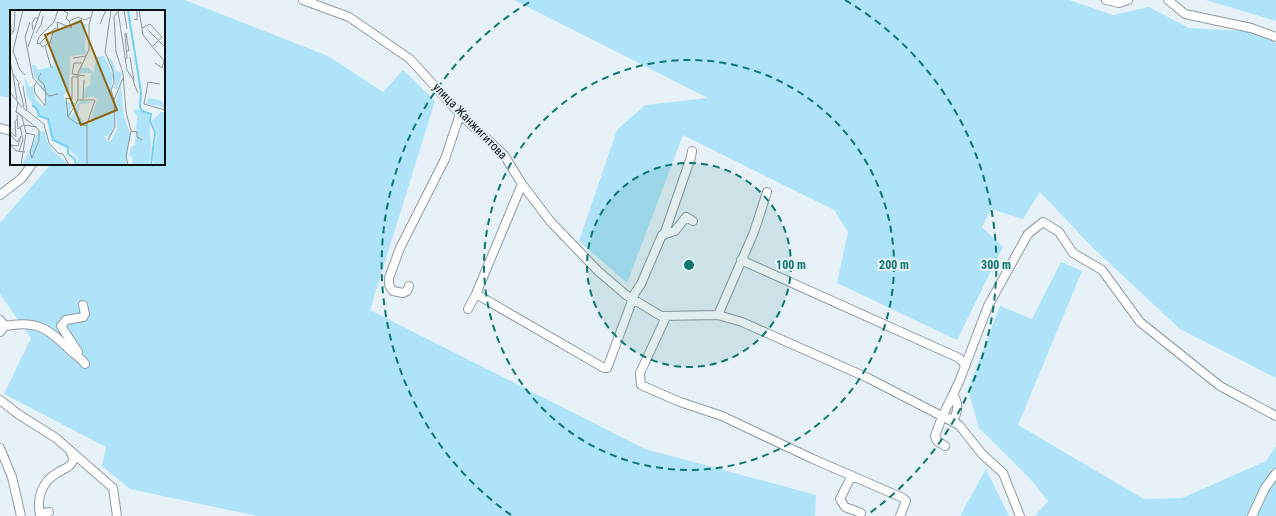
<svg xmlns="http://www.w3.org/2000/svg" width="1276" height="516" font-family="'Roboto Condensed',sans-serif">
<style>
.green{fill:#aee3fa}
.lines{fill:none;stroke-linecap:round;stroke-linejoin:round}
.street-casing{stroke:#8f9aa0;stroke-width:10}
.street{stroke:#fff;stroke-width:8}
.ring{fill:none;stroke:#0f766e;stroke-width:2;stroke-dasharray:7 5}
.labels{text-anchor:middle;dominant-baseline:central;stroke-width:4;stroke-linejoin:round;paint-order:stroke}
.street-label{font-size:12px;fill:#0b1011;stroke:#e6f2f8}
.inset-river{fill:none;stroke:#75cff5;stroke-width:2}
.inset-road{fill:none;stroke:#8e989c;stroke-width:1}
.view{fill:#8e630a;fill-opacity:0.15;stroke:#8e630a;stroke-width:2}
.inset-edge{fill:none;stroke:#0b1011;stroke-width:2}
.centre{fill:#0f766e;stroke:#e6f2f8;stroke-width:2}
.ring-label{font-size:12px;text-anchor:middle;font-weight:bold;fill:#0f766e;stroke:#e6f2f8;stroke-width:4;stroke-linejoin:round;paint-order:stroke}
</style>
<rect width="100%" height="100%" fill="#e6f2f8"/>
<!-- green -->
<path class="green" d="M0 0H185L328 56 383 92 403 70 435 101 370 310 645 449 816 495 815 516H257L130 489 102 466 106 447 4 394 31 338 0 294V223L51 164H164V11H11V98L0 96Z
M514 0H1069L1113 15 1149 7 1189 28 1263 32 1276 44V378L1180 329 1092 247 1040 192 1023 219 991 209 982 227 1003 247 957 340 837 283 848 232 834 210 683 135 627 283 579 241 617 130 645 105 708 98Z
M1206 0H1276V21Z
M1061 262 1082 271 1018 425 1144 499 1182 498 1266 461 1276 446V516H1035L1048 501 1031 480 979 428 968 390 1000 306 1032 319Z
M986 469 1009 516H960Z"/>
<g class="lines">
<!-- street casing -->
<g class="street-casing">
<path id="street" d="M303 0 349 17 410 59 460 114 504 155 522 184 550 221 598 271 626 295 661 316 718 315 742 322 868 378 959 425 982 454 1003 473 1020 516
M1106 0 1119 3 1128 0
M1168 0 1185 14 1251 28 1276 37
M0 128 11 131
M522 184 476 294 604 368H607L609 363 635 293 641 284 662 235 675 231 686 217 693 221
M0 195 22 178 32 164
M664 235 691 157 692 151
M741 260 959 358 965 365
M409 286 407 291 403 293 393 291 389 285V278L400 248 445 159 460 114
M468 309 476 294
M718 315 754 232 767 192
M666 317 640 373 641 385 680 402 722 416 813 459 903 498 906 501 900 516
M0 320 5 326 0 332
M5 326C38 320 49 329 71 351 76 356 82 359 85 364
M78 352 61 326 66 320 83 317 85 314 83 305
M0 400 18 414 56 438 113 488 117 516
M947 418 954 419C958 410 959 403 953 395
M945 446 937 441 935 436 942 417 959 382 988 306 1028 234 1043 222 1059 232 1073 253 1102 270 1140 322 1220 386 1276 416
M0 448 12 477 21 516
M854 477 850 479 840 499 845 507 861 513
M49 512 40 514C36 497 43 481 57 473 65 468 70 468 74 459L71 453
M1252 516 1265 488 1276 473"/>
</g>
<!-- street -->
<use href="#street" class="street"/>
</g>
<!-- distance rings -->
<circle cx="689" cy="265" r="102" fill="#0f766e" fill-opacity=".12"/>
<g class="ring">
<circle cx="689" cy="265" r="102"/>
<circle cx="689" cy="265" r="205"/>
<path d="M511 515A307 307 0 0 1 533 0M845 0A307 307 0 0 1 867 515"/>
</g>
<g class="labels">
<!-- street labels -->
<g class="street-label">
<text transform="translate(470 121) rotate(46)">улица Жанжигитова</text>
</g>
</g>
<!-- overview -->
<g transform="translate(10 10)">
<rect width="155" height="155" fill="#e6f2f8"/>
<path d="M70 9 76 15 75 40 78 41 76 44 60 46 59 82 54 84V89L56 92 66 93 60 99 61 107 71 90 83 93 70 94 68 105 75 113 80 114 87 89 84 86 74 88 75 78 80 75 81 63H69L71 58H79L84 63 86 47 94 46 103 65 101 82 105 100 104 117 100 127 94 126 97 131H101L107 119 105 95 111 75 113 103 120 124 116 155H67L68 148 59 139 60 137 45 132 40 125 38 108 30 106 17 86 14 67 19 76 23 77 25 89 34 97 36 96V85L30 76 31 74 24 66 22 55H26L28 60 44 56 40 34 43 22H48L52 16 62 19 64 12ZM98 47 102 50 106 61 112 63 107 79 104 78 105 72ZM139 88 152 91 155 99 151 96 136 94ZM126 99 139 104 141 136 139 155H123L122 146 119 147 121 137 125 135 127 106 123 101ZM151 102H155V155H144L143 143 147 128 146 119 142 111ZM29 121 36 122 37 132 42 140 60 155H12Z" fill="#aee3fa"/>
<path class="inset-river" d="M118 0 131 82 130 97 132 101 141 104 140 111 145 122 141 155M22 95 27 99 29 106 38 109 43 130 58 137V144L65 149 66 155"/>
<path class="inset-road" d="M13 0 3 41 10 60 15 65M101 0 95 42 103 61 104 73 101 80 104 90M114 0 117 19M129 0 133 25 155 52M54 1 58 3 56 8 59 11 68 7 75 10 81 7M108 1 104 7 106 42 113 63 116 102 121 121 116 146 118 155M108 1 117 60 124 71 120 47M124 9 127 10V0M0 10 1 20 3 22M20 12 15 27 23 68 39 86 48 84M47 12 62 18 59 11M90 14 96 0M132 18 140 14 152 27 143 36M23 20 22 13 25 8H28M138 20 155 37M43 22 40 33 32 37 30 33 27 34 29 27 44 12 48 0M26 23 31 15 33 6M0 26 4 21 5 0M30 33 45 18 48 20 47 12M35 36 41 57H43M18 37 31 0M63 48 76 46M115 50 117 48 115 24 116 23 119 41H117M0 51 3 64 10 74M72 53H64L62 64 75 66M145 53 152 58 154 51M31 63 28 69 34 74 36 83M3 64 7 90M123 71 128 83M8 73 14 97M26 73 24 76 25 83 35 96 36 83M150 74 138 72 134 94 155 100M13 76 17 100M0 82 11 96 34 114 39 133 48 143 53 144 59 155M55 88 62 89V67H68M56 88 58 107M73 89 74 70M67 90H85L77 114V155M8 92 6 102 12 107 16 123 11 155M6 101 29 120V130L22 148 20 142 25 125 16 123M7 105 8 119 13 115 27 117M77 116 66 113 58 107 68 90V63L79 40V15L83 0M0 121 6 127 5 112 7 109M121 121 127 122V127L132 130M0 124 7 132 11 126 8 136 1 135 6 141 15 142M98 130 105 117 104 90 113 68M9 141 13 130 10 116"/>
<path class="view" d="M71 11 107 100 71 115 35 25Z"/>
<rect width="155" height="155" class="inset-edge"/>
</g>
<circle cx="689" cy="265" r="6" class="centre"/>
<g class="ring-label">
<text x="791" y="269">100 m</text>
<text x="894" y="269">200 m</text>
<text x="996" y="269">300 m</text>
</g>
</svg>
